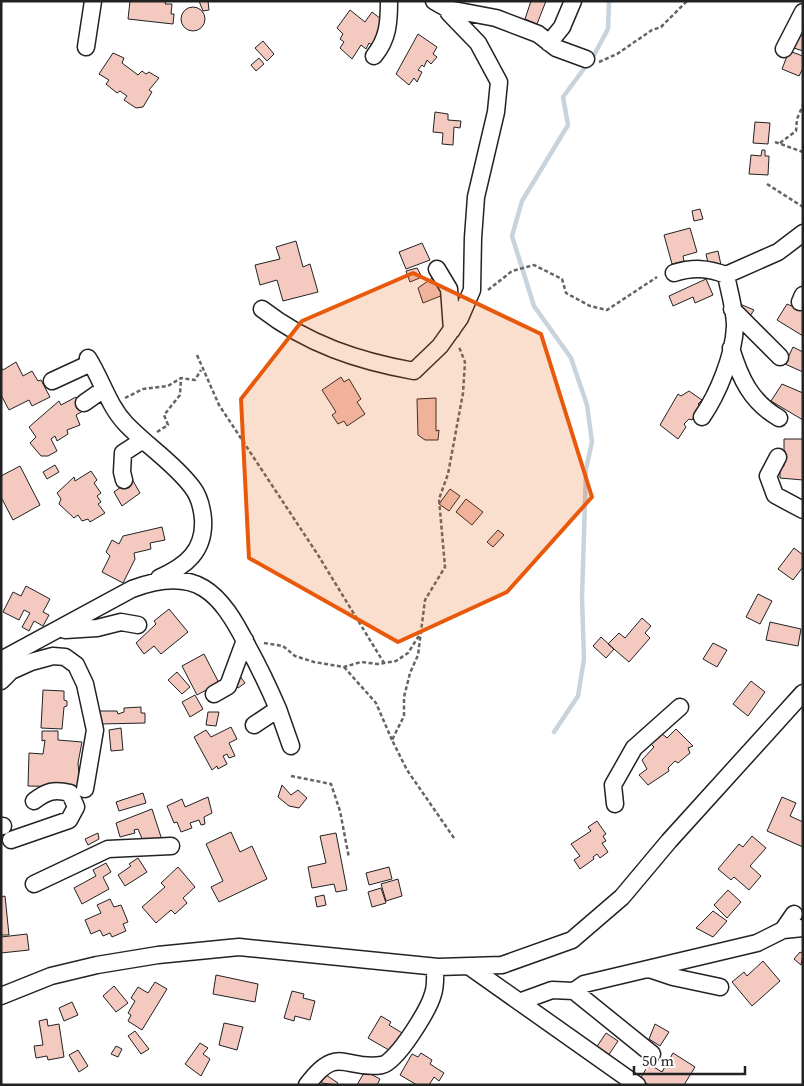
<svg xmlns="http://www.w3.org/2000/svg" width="804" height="1086" font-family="'Source Serif 4',serif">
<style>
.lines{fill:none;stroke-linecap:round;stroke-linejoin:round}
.stream{stroke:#c7d3dd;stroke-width:4.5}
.building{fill:#f3c9c0;stroke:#222}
.minor-casing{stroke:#222;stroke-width:19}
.path{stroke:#646464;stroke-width:2.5;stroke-dasharray:4 2.5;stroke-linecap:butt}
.minor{stroke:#fff;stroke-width:16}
.marked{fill:#e8590c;fill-opacity:0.2;stroke:#e8590c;stroke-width:4;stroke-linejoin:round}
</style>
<rect width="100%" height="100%" fill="#fff"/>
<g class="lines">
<!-- stream -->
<path class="stream" d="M554 732 578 696 584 659 582 598 586 469 592 442 587 405 571 358 534 306 512 236 522 201 568 125 563 97 594 55 608 29 609 1"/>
</g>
<!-- building -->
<path class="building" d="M130 1H166L165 4H172L171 14H174L173 24 128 19Z
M199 1H208L209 10 203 11Z
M531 1H546L537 24 525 19Z
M181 19a12 12 0 1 1 24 0a12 12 0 1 1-24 0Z
M350 10 365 22 372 12 386 23 373 46 369 43 366 49 361 45 352 59 340 48 344 42 340 39 343 34 337 28Z
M798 29 803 30V51L791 47Z
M418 34 437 47 433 54 437 57 431 64 427 60 424 67 422 65 418 70 422 72 417 82 414 78 409 85 396 74Z
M263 41 274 54 267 61 255 48Z
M789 51 803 56V68L799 76 782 69Z
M113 53 124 58 122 63 138 75 142 71 146 74 149 72 159 78 149 90 152 92 143 107 136 108 124 100 127 96 120 91 117 93 106 84 109 80 99 74Z
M259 58 264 64 256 71 251 65Z
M435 112 448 114V120L461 121 460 128 454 127 453 145 442 144 443 133 433 132Z
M755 122 770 123 768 144 753 143Z
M762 150H765V156H769L768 175 749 174 751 155 761 156Z
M700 209 703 219 694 221 692 211Z
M690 228 697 252 683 256 684 261 672 264 664 235Z
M296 241 303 267 310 264 318 292 283 301 277 280 260 285 255 265 280 259 276 247Z
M422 243 430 260 406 269 399 252Z
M718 251 721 265 709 268 706 254Z
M417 268 422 277 410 282 406 271Z
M435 276 443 295 423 303 418 288Z
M706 279 713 295 695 303 693 297 673 306 669 296Z
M740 304 754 310 750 316 737 310Z
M787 304 803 311V336L777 320Z
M793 347 803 352V372L785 364Z
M16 362 23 376 32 371 38 381 41 380 50 397 32 406 29 400 9 410 1 395V367L3 370Z
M341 377 344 382 349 379 361 399 357 402 365 414 347 426 344 421 338 424 332 415 336 412 322 390Z
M782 384 803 393V420L771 401Z
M689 391 702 400 698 404 701 406 692 420 689 419 684 424 686 427 678 439 660 425 678 394 681 396Z
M76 397 83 411 76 415 80 425 67 430 68 434 57 441 55 436 51 439 57 451 48 456H41L30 443 36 437 29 427 59 401 61 405Z
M436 398V431L439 430 438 440H425L418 435 417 399Z
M784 439H803V480L780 478V465L784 466Z
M55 465 59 472 47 479 43 472Z
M20 466 40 505 13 520 1 497V476Z
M91 471 97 480 94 483 101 493 97 496 101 502 98 504 105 513 90 522 88 519 82 521 78 515 74 518 59 504 61 499 57 493 74 477 75 481Z
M132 479 140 493 122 506 114 492Z
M450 489 460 496 449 511 439 504Z
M466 499 483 512 472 525 456 512Z
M162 527 165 540 150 543 151 549 134 553 135 559 123 583 102 572 110 556 106 552 112 540 119 544 123 536Z
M498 530 504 535 493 547 487 542Z
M794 548 803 555V567L793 580 778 569Z
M26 586 50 599 43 612 49 615 43 626 34 621 29 631 22 627 30 613 24 610 19 620 3 612 13 592 21 596Z
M758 594 772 601 760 624 746 617Z
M169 609 188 632 161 654 154 646 144 654 136 643 156 624 154 621Z
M642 618 651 626 645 633 650 638 629 662 608 644 619 633 625 638Z
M770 622 801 629 798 646 766 640Z
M601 637 614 649 606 658 593 646Z
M713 643 727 650 717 667 703 659Z
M204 654 219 683 197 695 182 666Z
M177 672 190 687 182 694 168 680Z
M239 675 245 683 238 688 232 679Z
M751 681 765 692 748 716 733 704Z
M43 690 64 691V700L67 701V706L64 707 62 729 41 728Z
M195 695 203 709 190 717 182 702Z
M141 707V713H145V723L100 724 99 711H117L118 714 124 712V708Z
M208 712H219L216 726 206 725Z
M231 727 237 739 229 743 235 756 229 758 227 754 223 756 227 764 218 769 217 766 212 770 194 737 206 730 211 737Z
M121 728 123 750 111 751 109 730Z
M676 729 693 746 688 748 690 753 678 763 675 761 668 768 669 771 648 785 639 775 647 769 642 760 654 747 649 742 660 732 667 738Z
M42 731H58V740L82 742 78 763 80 787 28 786 29 753 43 754 45 740 42 741Z
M282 785 291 795 298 790 307 798 299 808 289 806 278 797Z
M143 793 146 803 119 811 116 802Z
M208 797 212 813 204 817 205 824 201 825 199 820 190 823 192 828 181 832 177 822 174 823 167 806 182 799 185 807Z
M782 797 796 803 790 816 803 822V847L767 831Z
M152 809 162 840 145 846 138 829 134 830 135 833 120 837 116 823Z
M597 821 606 834 603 836 606 841 602 843 608 852 600 858 597 854 593 857 594 859 580 869 574 860 580 856 571 844 591 831 588 827Z
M231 832 240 852 252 846 267 879 219 902 211 887 223 881 206 844Z
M98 833 99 839 88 845 85 839Z
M336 833 347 890 336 892 334 884 312 888 308 867 326 863 320 836Z
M752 836 766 848 750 866 761 876 749 890 734 877 731 880 718 869 739 844 743 847Z
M138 858 147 872 125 886 118 875 131 866 129 864Z
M106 863 111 872 103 877 109 889 82 904 74 888 96 876 93 870Z
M178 867 195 887 183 898 187 903 175 914 171 910 156 923 142 907 165 887 161 883Z
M389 867 392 879 369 885 366 873Z
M398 879 402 896 386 901 381 884Z
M381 888 386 903 372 907 368 892Z
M728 890 741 902 727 918 714 905Z
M324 895 326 905 317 907 315 897Z
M5 896 9 935H1V897Z
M110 899 114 907 121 905 128 922 123 924 126 931 112 937 110 933 103 936 100 930 91 934 85 920 101 913 97 905Z
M713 911 727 921 713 937 696 928Z
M27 934 29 950 1 953V937Z
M800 952 803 954 801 965 794 959Z
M763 961 780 981 752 1006 732 982 744 972 747 976Z
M216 975 258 984 255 1002 213 994Z
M155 982 167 989 142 1030 128 1021 131 1015 128 1013 135 1001 131 998 138 987 148 993Z
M114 986 128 1003 116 1012 103 996Z
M292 991 304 994 303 998 315 1001 310 1020 295 1016 294 1021 284 1018Z
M72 1002 78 1015 64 1021 59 1008Z
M381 1016 391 1022 389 1025 404 1034 394 1053 368 1038Z
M47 1019 48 1026 59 1024 64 1057 48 1060 47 1056 36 1058 34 1046 43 1045 39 1021Z
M224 1023 243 1027 237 1050 219 1045Z
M655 1024 669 1032 660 1046 649 1039Z
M135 1031 149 1049 141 1054 128 1036Z
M606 1033 618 1041 608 1056 596 1048Z
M200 1043 208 1048 203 1054 210 1059 201 1076 185 1064Z
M116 1046 122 1049 118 1057 111 1054Z
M78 1050 88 1066 79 1072 69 1055Z
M421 1053 432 1060 430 1064 444 1073 439 1081 434 1077 429 1085H417L400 1075 412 1054 418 1057Z
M673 1053 695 1067 684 1085H649L640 1079 649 1064 662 1072Z
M365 1071 380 1079 377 1085H357Z
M326 1075 338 1083 337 1085 321 1083Z"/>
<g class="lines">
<!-- minor casing -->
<g class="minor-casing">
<path id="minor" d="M434 1 448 9 496 18 538 34 556 48 586 59
M549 43 562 27 573 1
M86 47 93 1
M784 49 803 12
M374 56C388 39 389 23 389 1
M437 269 449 289 452 330
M674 273C693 267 708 268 726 275L778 252 803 233
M800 302 803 295
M262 309C307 344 358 361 414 371L440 346 460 318 472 290 473 238 476 197 496 112 499 82 478 43 449 13
M732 309 780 357
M731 348C740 378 751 402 779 418
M88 358C102 380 108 405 126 424 147 446 174 463 192 487 200 497 202 508 203 519 205 551 186 566 159 578
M52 381 91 363
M84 403 104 389
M702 417C718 394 734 355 735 326 735 310 729 291 726 275
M778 457 768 476 775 495 803 510
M124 480 122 472 123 453 143 440
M65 630 97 628 121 622 138 625
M1 660 132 589C196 565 220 591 248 647 259 667 269 688 278 709L254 725
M1 681 11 671 31 662 53 656 65 657 76 665 85 684 95 730 85 789
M214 694 228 686 245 640
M278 709 291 746
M615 804 613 785 634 748 680 707
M1 826H3
M11 840 69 820 76 807 70 793C54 789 47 791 34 801
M34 884 108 849 171 846
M783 930 803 928
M470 967 637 1085
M649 969 673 977 720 987
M574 991 584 984 757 943 783 930 794 914
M1 996 51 976 97 965 158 955 239 947 438 967 502 965 572 940 622 897 669 841 803 693
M519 1002 552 990 574 991 652 1054
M307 1085C338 1043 345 1071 382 1065 397 1062 429 1009 433 994 436 986 435 976 435 967"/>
</g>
<!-- path -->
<path class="path" d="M599 62 617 54 652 30 661 27 687 1
M775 142 803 152
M780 143 796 131 797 119 803 105
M767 184 803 207
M488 290 512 271 534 265 562 279 566 293 590 306 607 310 657 277
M197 355 219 405 318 555 384 663
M125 398 143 389 168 386 181 378 195 380 201 370
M157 432 168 425 164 415 180 395 181 378
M264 643 283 646 295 656 314 662 344 667 361 662 378 664 396 661 408 653 420 634
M344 667 376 703 392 740
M291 776 331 784 340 811 349 858
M454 838 407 770 392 740 404 716V697L410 673 418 655 425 600 445 567 439 499 448 474 463 393 465 362 459 347"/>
<!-- minor -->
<use href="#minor" class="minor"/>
</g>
<!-- marked area -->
<path class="marked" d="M413 273 541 334 592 497 507 592 398 642 249 558 241 399 302 321Z"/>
<!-- border -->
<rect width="804" height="1086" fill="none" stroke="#222222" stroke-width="5"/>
<!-- scale -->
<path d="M634 1066v8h111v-8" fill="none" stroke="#222222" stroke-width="2.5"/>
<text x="642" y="1066" font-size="15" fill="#222222" stroke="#ffffff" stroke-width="4" paint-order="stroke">50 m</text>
</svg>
